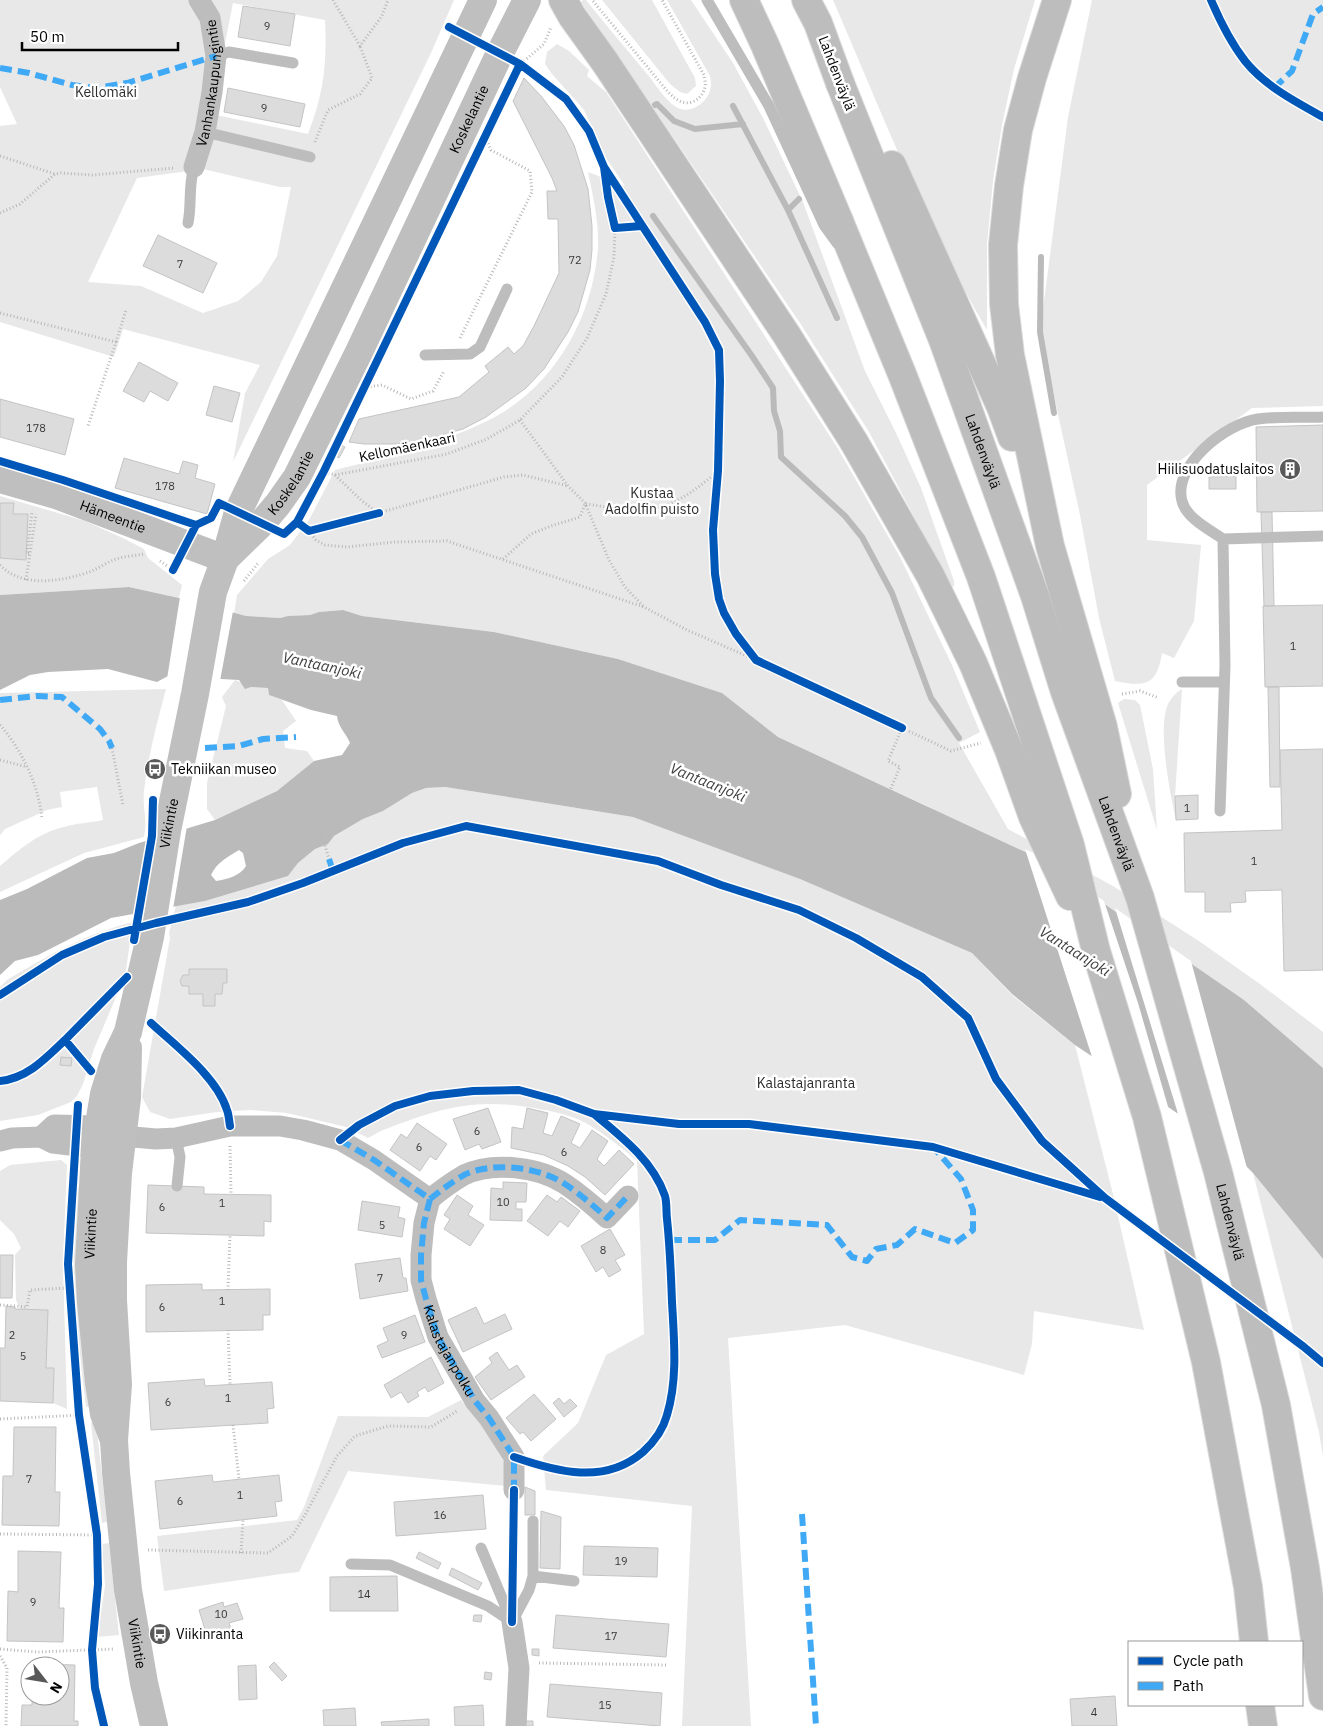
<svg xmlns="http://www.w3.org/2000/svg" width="1323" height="1726" font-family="'IBM Plex Sans',sans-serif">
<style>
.green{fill:#e8e8e8;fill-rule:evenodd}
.water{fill:#bababa;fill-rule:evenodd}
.pier{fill:#fff}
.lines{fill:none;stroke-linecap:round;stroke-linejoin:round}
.stream{stroke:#bababa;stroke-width:6}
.building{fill:#dcdcdc;stroke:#c4c4c4}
.trunk-casing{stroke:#dbdbdb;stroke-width:30}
.motorway-casing{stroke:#dbdbdb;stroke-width:30}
.path{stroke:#b8b8b8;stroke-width:3;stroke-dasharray:1 2.5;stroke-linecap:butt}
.service{stroke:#bdbdbd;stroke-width:11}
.minor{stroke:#bdbdbd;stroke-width:21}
.secondary{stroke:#bfbfbf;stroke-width:28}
.trunk{stroke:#bdbdbd;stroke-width:28}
.motorway{stroke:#bdbdbd;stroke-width:28}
.quiet{stroke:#3fa9f5;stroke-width:6;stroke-dasharray:12 6;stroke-linecap:butt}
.cycleway-casing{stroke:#fff;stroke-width:11}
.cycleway{stroke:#0057b8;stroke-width:8}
.labels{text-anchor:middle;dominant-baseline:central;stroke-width:5;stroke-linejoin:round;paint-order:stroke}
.number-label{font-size:11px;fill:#373737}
.street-label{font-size:14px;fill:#000;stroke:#fff}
.park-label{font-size:14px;fill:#2d2d2d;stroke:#fff}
.poi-label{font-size:14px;fill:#000;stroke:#fff;text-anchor:start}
.water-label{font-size:15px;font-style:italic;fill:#3e3e3e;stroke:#fff}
</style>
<rect width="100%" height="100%" fill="#fff"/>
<!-- green -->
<path class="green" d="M0 0H454L431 53 233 462 245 393 260 365 123 329 114 357 0 322V126L17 124 0 87ZM233 3 325 20C327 63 324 93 308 134L211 114ZM203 169 280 187H291L277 256 261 282 238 301 203 313 141 286 88 282 137 178Z
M583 0H586C606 25 627 50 648 75 656 85 665 100 676 107 686 113 697 108 704 101 711 93 712 86 710 76L667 0H691L733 63 763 118 803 202 865 371 897 435 921 488 954 581V587L951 586 869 432 800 323 581 2Z
M602 0H652L695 78 696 86 687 94 680 92 670 84Z
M833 0H1035L1014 69 1002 125 993 181 987 244V330C925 225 881 111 833 0Z
M1092 0H1323V406L1252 408 1147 485V540L1201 545 1194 621 1174 658 1162 653C1157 686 1145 687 1115 681L1099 618 1080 515 1040 332 1068 117Z
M557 44 569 51 589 70 587 76 606 92 837 447 900 557 952 665 980 732 959 743 1008 829 1113 886 1199 941 1260 984 1323 1032V1068L1244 1000 929 807 778 737 722 693 618 659 494 632 362 616 343 610 319 612 310 615 288 616 280 618 246 616 234 614 237 595 268 559 290 545 309 520 335 470C386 457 438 445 487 421 553 389 593 319 598 247 599 222 593 196 588 172L625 186 604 155 584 110 552 74 545 64 547 52Z
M0 496 85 521 125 539 144 549 148 558 182 585 179 598 129 587 0 595Z
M235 680 251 687 268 688 269 695 282 700 296 721 283 731 285 748 307 751 314 761 277 791 215 820 207 809V783L226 706 222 697Z
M166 689C157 723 148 756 144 791 142 807 148 820 144 837L84 853 0 892V866C20 849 38 833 64 827 76 823 90 823 103 820L97 787 60 792 62 807 47 810 5 829 0 835V693Z
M1182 689 1175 796 1176 820C1170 795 1158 730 1167 707 1169 700 1176 692 1182 689Z
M1124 699 1135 700 1140 705 1153 769 1157 830 1118 703Z
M445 787 633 817 800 879 972 953 1012 995 1075 1045 1113 1194 1144 1330 1034 1311 1032 1344 1024 1375 845 1325 728 1338 751 1726H682L692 1506 546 1490 543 1456 578 1423 606 1355 644 1334 637 1161C624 1149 598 1129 582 1121 567 1114 550 1111 534 1108 487 1100 455 1104 410 1120 396 1125 381 1130 368 1138L346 1127 287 1113 250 1110 217 1112 170 1119 150 1112 142 1097 170 938 169 933 176 906 205 901 288 876 298 863 315 849 328 844 334 836 363 819 383 811 412 793 426 788Z
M133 922 125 976 94 1049 83 1084 77 1096 71 1102 38 1115 0 1121V987L7 980C49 955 85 934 133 922Z
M61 1160 67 1165 63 1262 67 1409 53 1403 54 1369 46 1368 48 1310 20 1309 16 1300 15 1255 21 1248 14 1234 0 1220V1171L10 1165Z
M1253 1173 1323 1259V1456L1319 1432Z
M81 1185 94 1406 86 1407 77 1332 73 1255 77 1188Z
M461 1400 494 1440 504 1462 506 1486 348 1471 299 1572 281 1574 164 1591 157 1536 297 1520 304 1507 338 1416 428 1417Z
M96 1422 107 1522 102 1523 91 1423Z
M109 1543 119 1635 97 1637 105 1586 102 1544Z"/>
<!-- water -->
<path class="water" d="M129 587 179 598 246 616 280 618 288 616 310 615 319 612 343 610 362 616 494 632 618 659 722 693 778 737 1036 857 1244 1000 1323 1068V1259L1253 1173 1225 1145 1075 1045 1012 994 972 953 800 879 633 817 445 787 426 788 412 793 383 811 363 819 334 836 328 844 315 849 298 863 288 876 205 901 111 918 38 955 15 961 0 975V900L27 889 87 858 114 853 139 843 215 820 277 791 314 761 342 755 350 743C346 733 338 727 337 716L311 710 269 695 268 688 251 687 245 689 239 680 168 676 157 682 108 669 48 672 30 675 0 690V595ZM239 850 243 853 246 866C240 876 228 879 216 881L211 875C217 862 228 857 239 850Z"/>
<!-- pier -->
<path class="pier" d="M180 597 233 611 220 681 167 679Z
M187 826 173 909 134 917 147 838Z
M1025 849 1038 855 1104 901 1138 1003 1169 1110 1093 1060Z
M1115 908 1191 961 1248 1172 1224 1147 1179 1117Z"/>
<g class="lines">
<!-- stream -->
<path class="stream" d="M655 105 657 104 674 121 695 129 743 124
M733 106 788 210 799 199
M788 210 837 318
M653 216 752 356 773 388 774 411 780 431 781 457 845 516 862 537 892 593 931 698 959 738
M1041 257 1040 332 1054 413"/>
</g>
<!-- building -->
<path class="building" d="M243 6 295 14 290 46 238 37Z
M524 78 541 96 564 126 574 145 588 189 592 226V250L590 270 578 312 568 332 544 369 526 388 486 417 463 429 420 441 397 444H364L349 442 359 419 459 397 489 372 485 366 508 347 514 354 523 346 534 326 559 273 558 219H548L547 191H557L552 178 513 101Z
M228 88 305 104 300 127 224 112Z
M158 235 217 263 203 293 143 266Z
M139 362 178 383 168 401 150 391 144 402 123 391Z
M214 386 240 393 232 422 206 415Z
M0 399 74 419 65 455 0 437Z
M1323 425V511L1257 512 1256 427Z
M341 445 345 447 339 458 336 456Z
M124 458 179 474 183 461 198 465 195 478 215 484 207 514 115 488Z
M1236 476V489H1209V477Z
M0 503H14L13 514H28L26 560 0 558Z
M1261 512H1272L1274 606H1264Z
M1323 605V686L1265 687 1263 606Z
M1268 687H1279L1280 787H1270Z
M1323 749V970L1284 971 1282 890 1245 891 1246 902 1230 903 1231 912H1205V892H1185L1184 833 1282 830 1280 750Z
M1198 795V819L1176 820 1175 796Z
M189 969H227V983H223L222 994H215V1006H203V994H189V986H182L180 981 183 975H189Z
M61 1057 72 1058 71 1066 60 1065Z
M488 1108 501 1142 482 1149 479 1144 465 1150 453 1119Z
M527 1108 548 1113 543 1133 552 1136 561 1116 580 1124 571 1143 580 1148 592 1130 608 1141 597 1159 604 1166 619 1150 634 1164 605 1195 585 1177 568 1166 544 1155 511 1148 512 1127 523 1129Z
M417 1123 447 1144 436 1160 430 1156 420 1171 390 1150 401 1134 407 1138Z
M503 1182 527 1183 526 1202H516V1209H522V1221L490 1220 491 1188 503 1189Z
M148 1185 204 1187V1194L271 1195V1222L264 1221V1236L146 1233Z
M457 1195 473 1206 468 1215 484 1225 470 1246 444 1229 450 1219 444 1215Z
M547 1195 557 1202 561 1197 580 1211 568 1227 560 1221 548 1236 527 1221Z
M362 1201 400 1207 398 1217 405 1219 402 1237 358 1230Z
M610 1229 625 1255 615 1260 621 1270 609 1277 603 1267 596 1272 581 1246Z
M0 1255H13L12 1298H0Z
M400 1258 403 1278H406L408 1291 360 1299 355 1264Z
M202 1284V1290L270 1289V1315H263V1330L146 1332V1285Z
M6 1306 15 1307V1309L48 1310 46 1368H54L53 1403 0 1401V1348H5Z
M476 1307 484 1324 505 1314 512 1329 463 1352 448 1320Z
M415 1315 425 1342 382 1358 377 1346 388 1341 383 1328Z
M497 1352 509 1370 517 1365 525 1377 491 1400 475 1377 492 1363 489 1358Z
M431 1357 444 1383 428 1392 425 1387 417 1392 419 1396 408 1403 401 1392 391 1398 384 1385Z
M204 1379 205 1386 272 1382 274 1408 267 1409 268 1423 151 1430 148 1383Z
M534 1394 556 1419 531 1441 523 1432 520 1434 506 1418Z
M559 1398 564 1404 570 1399 577 1406 564 1417 553 1403Z
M14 1427H56L55 1492H60L59 1526 2 1525 3 1476H13Z
M212 1475 213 1482 279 1475 282 1501 275 1502 277 1516 160 1529 155 1481Z
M525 1487 535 1491V1515H525Z
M483 1495 486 1529 396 1536 394 1502Z
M541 1511 561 1517 560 1569 540 1568Z
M584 1546 658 1548 657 1577 583 1575Z
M18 1551 61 1552 59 1608H64L63 1642 7 1641 8 1591 18 1592Z
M419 1552 441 1563 438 1569 416 1558Z
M452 1568 482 1583 478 1590 449 1575Z
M397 1576 398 1611H330V1577Z
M223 1602 224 1607 237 1603 243 1619 229 1623 231 1629 207 1636 199 1610Z
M474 1615H482L481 1622 473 1621Z
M556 1615 669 1624 666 1657 553 1648Z
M532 1649H539V1656L532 1655Z
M274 1662 287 1676 282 1681 269 1667Z
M32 1664 75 1665 74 1721H78V1726H21L22 1705H32V1696H60V1666H32Z
M256 1665 257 1699 239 1700 238 1666Z
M485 1672 492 1673 491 1680 484 1679Z
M550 1684 662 1693 660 1726 547 1717Z
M1115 1696 1117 1726H1072L1070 1699Z
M483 1705 484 1726H455L454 1707Z
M355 1708 356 1726H324L323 1710Z
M429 1719V1726H382L381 1722Z
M526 1721H533V1726H525Z"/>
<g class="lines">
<!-- trunk casing -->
<g class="trunk-casing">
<path id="trunk" d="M744 0 765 45 839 221
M806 0 818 23 840 83"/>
</g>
<!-- motorway casing -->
<g class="motorway-casing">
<g id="motorway">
<path d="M563 0 572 16 605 62 786 334 854 442 930 575 973 663 1009 750 1033 817 1070 896"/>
<path d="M1057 0 1032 78 1018 130 1009 186 1003 245 1004 304 1010 355 1050 546 1103 727 1117 794"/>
<path id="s7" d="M840 83 943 340 1035 596 1065 692 1140 898 1218 1172 1276 1405 1305 1568 1323 1696"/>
<path d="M892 165 1001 407 1012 437"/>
<path d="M839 221 902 374 981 577 1070 845 1096 951 1147 1117 1206 1362 1248 1587 1254 1642"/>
<path d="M1260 1705 1263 1726"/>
</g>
</g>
<!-- path -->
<path class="path" d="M333 0 360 46 382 16 388 0
M593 1 668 92C671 95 674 98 678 100 689 107 702 100 705 87 706 83 704 78 704 75L662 0
M524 61 544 44 551 27
M315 142 328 110 360 94 372 78 360 46
M0 156 55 174
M0 213 20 204 55 174 61 173 92 175 174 168
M0 313 116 342 88 426
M460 338 532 192 530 171 491 150 486 138
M116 342 126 310
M367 387 382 385 411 399 433 391 444 371
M520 420 568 486 585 503 609 560 625 587 644 607
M325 472 335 475 447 454 487 439 520 420 562 377 587 338 606 294 614 257 615 228
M335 475 361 500 378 513
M586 504C601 506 617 509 632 511 665 514 695 491 718 471
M297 522 309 531 379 513 504 477 523 475 568 486
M309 531 316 540 325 545 347 547 395 542 447 541 644 607 687 630 756 660
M29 554H27L32 512
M503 559 531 534 551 526 580 517 585 504
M160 561 173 570
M0 565C22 589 65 581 92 571 100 567 108 562 116 559 125 556 135 556 143 554
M26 580 36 514
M244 581 259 562
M1122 694 1140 691 1159 698
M0 725C22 750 39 786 42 819
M112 748 123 805
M0 760 27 767
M888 795 900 767 888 761 902 728 951 751 981 743
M321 832 329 859
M230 1146 231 1194
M228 1290 230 1235
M0 1305 27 1307 30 1290 66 1288
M228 1330 230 1385
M0 1419 82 1415
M233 1425 239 1479
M0 1534 97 1535
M148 1550 268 1553 292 1536 305 1515 337 1456 355 1436 388 1426 431 1427 457 1411
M241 1553 243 1520
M0 1649 37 1652 115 1649
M0 1656 7 1668 6 1726
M539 1663 668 1665"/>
<!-- service -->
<path class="service" d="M707 0 769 106 824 225 837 243
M216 56 229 52 293 63
M205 132 310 157
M188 223C192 203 188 187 194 167
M425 355 470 354 480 347 507 289
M1223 539C1210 530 1186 518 1182 501 1172 465 1227 423 1258 419 1279 416 1302 418 1323 417
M1182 682H1224
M1220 811 1225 666 1223 539 1323 536
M176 1138 180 1157 177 1186
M481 1548 512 1622
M351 1564 390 1565 488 1606 512 1622
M533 1576 574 1581
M512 1622 529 1590 533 1576V1521"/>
<!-- minor -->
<g class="minor">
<path id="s1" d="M194 167 205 132 212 92 216 56 210 18 199 0"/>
<path id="s2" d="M41 1137 54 1125 98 1126 122 1136 156 1139 176 1138 230 1126H280L303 1130 340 1140 374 1160 430 1199 424 1223 421 1255V1280L426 1299 438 1337 475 1401 489 1418 514 1457V1490"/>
<path d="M0 1141 12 1138 41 1137 53 1143 95 1148 108 1142"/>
<path d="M430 1199C441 1190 452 1182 464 1175 493 1161 539 1167 565 1184 580 1194 594 1206 607 1218L628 1196"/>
<path d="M512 1622 519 1668 516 1726"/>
</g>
<!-- secondary -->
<g class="secondary">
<path id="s3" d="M0 479 56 495 225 559"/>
<path id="s4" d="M226 558 262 523 278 504 297 477 359 352 500 53 527 0"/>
<path id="s5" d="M128 1048 127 1098 118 1173 113 1262V1300L118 1384 114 1440 116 1473 128 1590 144 1683 154 1726"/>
<path id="s6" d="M114 1440 104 1414 99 1383 91 1302 89 1264 95 1148 104 1094 115 1059 128 1032 150 937 167 831 195 694 213 592 225 559 238 512 483 0"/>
</g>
<!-- trunk -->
<use href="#trunk" class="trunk"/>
<!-- motorway -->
<use href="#motorway" class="motorway"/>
<!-- quiet -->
<path class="quiet" d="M0 68 29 73 72 85 96 88 127 83 216 56
M1274 88 1292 71 1313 14 1323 7
M0 700 37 696 62 697 100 729 109 741 112 748
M205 748 239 746 263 739 296 737
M329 859 333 871
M340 1140 374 1160 430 1199 424 1223 421 1255V1280L426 1299 438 1337 475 1401 489 1418 514 1457V1490
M430 1199C441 1190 452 1182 464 1175 493 1161 539 1167 565 1184 580 1194 594 1206 607 1218L628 1196
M670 1240H715L740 1220 827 1225 852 1257 867 1261 876 1249 897 1245 915 1229 955 1243 973 1230V1210L961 1179 934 1148
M802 1514 816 1726"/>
<!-- cycleway casing -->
<g class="cycleway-casing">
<path id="cycleway" d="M1211 0C1220 21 1231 43 1245 61 1265 86 1296 102 1323 117
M449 27 520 64 566 99 589 131 604 167 608 197 615 228 642 226
M604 167 705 322 719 350 720 381 718 471 713 530 715 574 719 599 724 613 736 634 756 660 902 728
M0 461 63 480 196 525
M297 522 309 531 379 513
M173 570 196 525 211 518 219 503 284 534 297 522 324 471 520 64
M134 940 152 836 153 800
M0 995 62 955 104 937 156 923 248 902 303 883 403 843 466 826 658 861 721 885 799 910 856 938 922 977 968 1018 996 1079 1042 1141 1105 1198 1304 1347 1323 1363
M151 1023C176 1046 217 1077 227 1110 229 1115 229 1121 230 1126
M65 1040 127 977
M0 1081C28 1078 46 1058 65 1040L91 1071
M78 1105 68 1264 79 1415 97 1535 98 1584 92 1650 95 1688 104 1726
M340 1140 359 1125 395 1106 430 1096 473 1091 519 1090 556 1100 594 1114 679 1124H749L933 1147 1100 1197
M514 1457C557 1472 605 1485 643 1452 654 1442 663 1430 667 1415 678 1379 674 1339 672 1302 671 1274 670 1247 667 1219 666 1212 667 1203 665 1196 653 1161 622 1137 594 1114
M512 1622 514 1490"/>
</g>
<!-- cycleway -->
<use href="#cycleway" class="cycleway"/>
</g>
<!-- icons -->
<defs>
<g id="building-disc" transform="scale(1.125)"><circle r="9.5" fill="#595959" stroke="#fff"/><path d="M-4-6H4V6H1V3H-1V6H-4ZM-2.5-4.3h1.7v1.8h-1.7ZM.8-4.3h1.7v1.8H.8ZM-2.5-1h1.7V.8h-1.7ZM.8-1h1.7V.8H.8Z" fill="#fff"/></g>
<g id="bus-disc" transform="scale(1.125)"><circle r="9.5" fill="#595959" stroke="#fff"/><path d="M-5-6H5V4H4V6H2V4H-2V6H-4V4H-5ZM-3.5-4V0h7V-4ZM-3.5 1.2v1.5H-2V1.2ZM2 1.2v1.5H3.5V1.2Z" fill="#fff"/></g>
</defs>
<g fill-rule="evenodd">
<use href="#building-disc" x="1290" y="469"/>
<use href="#bus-disc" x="155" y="769"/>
<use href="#bus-disc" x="160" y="1634"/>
</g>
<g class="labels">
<!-- number labels -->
<g class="number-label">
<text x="267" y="26">9</text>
<text x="264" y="108">9</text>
<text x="575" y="260">72</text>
<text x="180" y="264">7</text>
<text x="36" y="428">178</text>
<text x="165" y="486">178</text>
<text x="1293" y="646">1</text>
<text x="1187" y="808">1</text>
<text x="1254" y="861">1</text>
<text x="477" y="1131">6</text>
<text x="419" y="1147">6</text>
<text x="564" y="1152">6</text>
<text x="503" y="1202">10</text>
<text x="222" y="1203">1</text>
<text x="162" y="1207">6</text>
<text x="382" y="1225">5</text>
<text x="603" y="1250">8</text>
<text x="380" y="1278">7</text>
<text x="222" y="1301">1</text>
<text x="162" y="1307">6</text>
<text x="12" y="1335">2</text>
<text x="404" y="1335">9</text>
<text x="23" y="1356">5</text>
<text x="228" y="1398">1</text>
<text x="168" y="1402">6</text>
<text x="29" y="1479">7</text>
<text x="240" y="1495">1</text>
<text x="180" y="1501">6</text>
<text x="440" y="1515">16</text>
<text x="621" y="1561">19</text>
<text x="364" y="1594">14</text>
<text x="33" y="1602">9</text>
<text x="221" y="1614">10</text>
<text x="611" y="1636">17</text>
<text x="605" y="1705">15</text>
<text x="1094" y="1712">4</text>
</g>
<!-- street labels -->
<g class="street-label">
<text transform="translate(837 73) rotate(69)">Lahdenväylä</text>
<text stroke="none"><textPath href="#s1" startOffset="86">Vanhankaupungintie</textPath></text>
<text stroke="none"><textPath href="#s4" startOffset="505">Koskelantie</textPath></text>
<text transform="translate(407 447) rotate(-12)">Kellomäenkaari</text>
<text stroke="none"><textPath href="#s7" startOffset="395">Lahdenväylä</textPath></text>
<text stroke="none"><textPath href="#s4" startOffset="100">Koskelantie</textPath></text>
<text stroke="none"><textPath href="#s3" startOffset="119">Hämeentie</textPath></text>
<text stroke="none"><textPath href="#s6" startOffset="629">Viikintie</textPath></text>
<text stroke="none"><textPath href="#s7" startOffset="800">Lahdenväylä</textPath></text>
<text stroke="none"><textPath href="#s7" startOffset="1205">Lahdenväylä</textPath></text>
<text stroke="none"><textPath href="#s6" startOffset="209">Viikintie</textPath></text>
<text stroke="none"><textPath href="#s2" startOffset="575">Kalastajanpolku</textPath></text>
<text stroke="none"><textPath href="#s5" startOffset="598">Viikintie</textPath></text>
</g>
<!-- park labels -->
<g class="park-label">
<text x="106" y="92">Kellomäki</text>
<text x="652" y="493">Kustaa<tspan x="652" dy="16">Aadolfin puisto</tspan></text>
<text x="806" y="1083">Kalastajanranta</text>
</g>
<!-- poi labels -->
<g class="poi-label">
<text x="1274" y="469" text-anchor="end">Hiilisuodatuslaitos</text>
<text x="171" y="769">Tekniikan museo</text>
<text x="176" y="1634">Viikinranta</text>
</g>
<!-- water labels -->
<g class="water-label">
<text transform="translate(322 665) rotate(12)">Vantaanjoki</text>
<text transform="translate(708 782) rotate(22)">Vantaanjoki</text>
<text transform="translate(1075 951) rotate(32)">Vantaanjoki</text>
</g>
</g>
<!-- legend -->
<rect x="1128" y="1641" width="175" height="65" fill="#ffffff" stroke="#999999"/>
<rect x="1138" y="1657" width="25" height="8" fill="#0057b8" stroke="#999999"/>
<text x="1173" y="1666" font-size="15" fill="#000000">Cycle path</text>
<rect x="1138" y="1682" width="25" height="8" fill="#3fa9f5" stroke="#999999"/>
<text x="1173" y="1691" font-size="15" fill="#000000">Path</text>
<!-- north arrow -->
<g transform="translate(45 1681) rotate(121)"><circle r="24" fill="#ffffff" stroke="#999999"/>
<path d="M0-4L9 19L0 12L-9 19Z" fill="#595959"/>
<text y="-8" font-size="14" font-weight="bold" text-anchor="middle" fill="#000000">N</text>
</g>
<!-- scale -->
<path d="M22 42v8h156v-8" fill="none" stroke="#000000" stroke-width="2.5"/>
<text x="30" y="42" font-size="15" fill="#000000" stroke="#ffffff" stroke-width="4" paint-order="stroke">50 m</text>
</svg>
